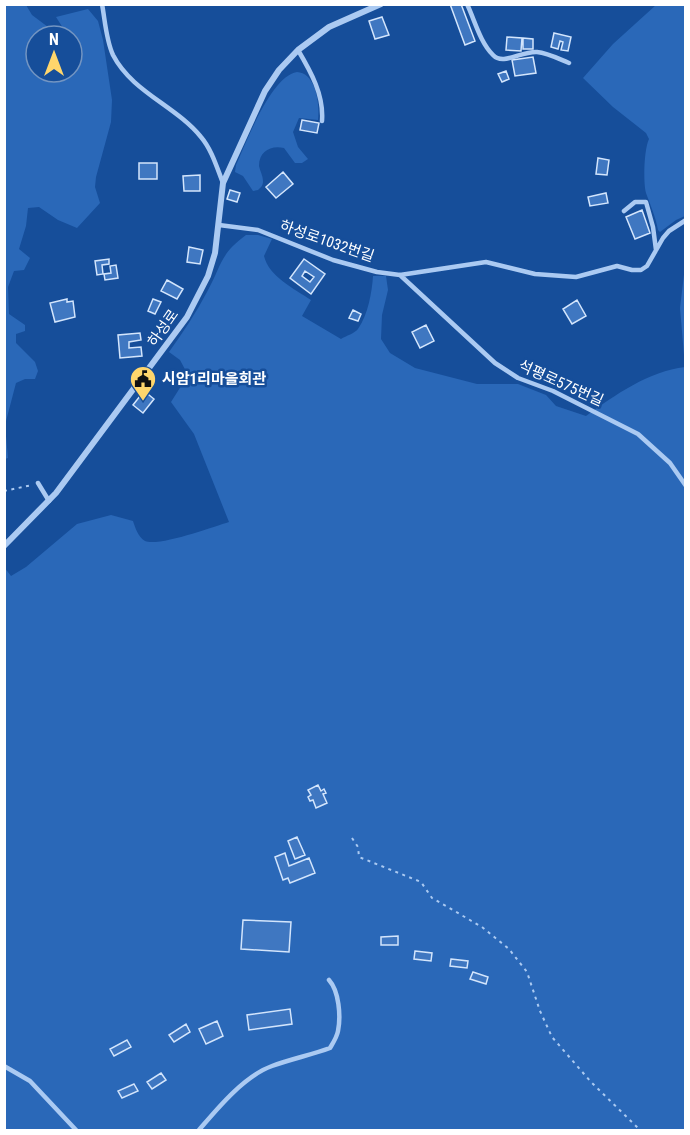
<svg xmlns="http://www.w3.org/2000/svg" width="690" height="1135" font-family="'Roboto Condensed','Noto Sans KR',sans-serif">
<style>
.green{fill:#2a68b8}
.building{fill:#3f77c1;stroke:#d3e5fc;stroke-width:1.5;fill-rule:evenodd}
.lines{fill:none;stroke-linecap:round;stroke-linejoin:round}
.path{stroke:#abcaf2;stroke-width:2;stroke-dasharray:3 4.5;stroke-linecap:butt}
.service{stroke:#abcaf2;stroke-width:4.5}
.minor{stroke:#abcaf2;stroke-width:6}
.labels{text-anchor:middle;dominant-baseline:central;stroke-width:5;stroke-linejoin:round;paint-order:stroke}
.street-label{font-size:15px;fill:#fff;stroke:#164e9a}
.poi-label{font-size:15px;font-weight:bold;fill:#fff;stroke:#164e9a;text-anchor:start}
</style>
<rect width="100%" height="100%" fill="#164e9a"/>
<!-- green -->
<path class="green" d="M4 5H26L32 15 60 36H36V72H72V36H62L63 28 56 17 88 9 98 21 103 40 112 100 111 122 96 177 95 187 100 203 77 228 58 220 39 207 28 208 26 226 19 249 30 258 24 270 14 271 8 287 9 314 25 325V331L16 334V343L35 362 38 371 35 379H25L16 383 5 425 8 458 5 459Z
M656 5H686L685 216 676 220 660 232 658 230C655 215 651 207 646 193 643 182 644 149 649 139L646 133 613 107 583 78 613 44Z
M297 72C316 73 320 104 318 120L299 118 293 132 298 147 308 159 302 163H295L284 148C271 145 259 151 259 166 260 171 263 176 263 181 263 186 261 187 258 190L253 191 243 176 235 172 236 165C247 141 271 76 297 72Z
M246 235H258L272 239 264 256C269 277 295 289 311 300L302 316 341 339C346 336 355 333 358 329 368 315 372 292 373 276H386L388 290 382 315 381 339 390 353 415 368 477 384H518L546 395 556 406 586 416C615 395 649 371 685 367L680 308 685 266V1130H5L4 567 11 576 26 567 77 524 111 515 133 521C135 527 138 537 145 541 158 547 213 527 229 522L194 434 171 402 188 375 180 360 169 352C183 332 196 313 207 292 222 265 219 255 246 235Z"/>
<!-- building -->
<path class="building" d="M450 4H461L475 41 465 45Z
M382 17 389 35 375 39 369 21Z
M554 33 571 37 568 51 561 50 563 42 560 41 558 49 551 47Z
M507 37 522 38 521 51 506 50Z
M523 38 533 39V49H523Z
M533 57 536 73 515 76 512 60Z
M506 71 509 79 502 82 498 74Z
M302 120 319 123 317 133 300 130Z
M598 158 609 160 607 175 596 174Z
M139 163H157V179H139Z
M283 172 293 184 276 198 266 187Z
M200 175V191H184L183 176Z
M230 190 240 193 237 202 227 199Z
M606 193 608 203 590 206 588 197Z
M642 210 650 233 635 239 626 217Z
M189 247 203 250 200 264 187 262Z
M109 259V264L102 265 103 274 97 275 95 261Z
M304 259 325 274 311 294 290 278ZM305 271 314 277 310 282 302 276Z
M116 265 118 278 105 280 104 274 111 273 110 266Z
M167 280 183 289 177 299 161 291Z
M67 299V302L73 301 75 317 55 322 50 303Z
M153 299 161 302 155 314 148 311Z
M577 300 586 316 572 324 563 309Z
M353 310 361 314 358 321 349 318Z
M426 325 434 341 420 348 412 332Z
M140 333 141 340 129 342V348L141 347 142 356 120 358 118 335Z
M144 391 154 399 143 413 133 405Z
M318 785 321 791 324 789 326 793 323 794 327 803 316 808 313 800 310 801 308 797 311 795 308 790Z
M297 837 305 855 295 859 288 841Z
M285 853 289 866 309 858 315 873 290 883 288 878 283 880 275 857Z
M243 920 291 922 289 952 241 949Z
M398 936V945H381V937Z
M415 951 432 953 431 961 414 959Z
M451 959 468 961 467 968 450 966Z
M473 972 488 977 486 984 470 979Z
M290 1009 292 1024 249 1030 247 1015Z
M217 1021 223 1036 206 1044 199 1029Z
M186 1024 190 1032 174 1042 169 1035Z
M127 1040 131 1047 114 1056 110 1049Z
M161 1073 166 1080 152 1089 147 1082Z
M134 1084 138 1091 122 1098 118 1091Z"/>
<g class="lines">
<!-- path -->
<path class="path" d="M4 491 32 485
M352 838 358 847 359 857 421 882 432 898 482 927 509 949 527 972 540 1011 552 1037 591 1082 640 1130"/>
<!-- service -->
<path class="service" d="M102 4C105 20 106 40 113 55 132 92 176 106 201 137 212 150 217 168 223 183
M467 4C475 21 480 42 493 55 503 66 521 51 537 52 548 53 559 59 569 63
M298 50C311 72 324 95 322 121
M624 211 635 202H646L653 227 656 250
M219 225 258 230 333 260 377 272 400 275 486 262 535 274 576 277 617 266 632 270H641L647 266 663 238 669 231 686 220
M400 275 495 363 518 378 553 391 638 434 670 463 686 486
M38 483 49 501
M4 1066 30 1081 76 1130
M199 1130C217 1109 244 1076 272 1066 291 1059 311 1055 330 1048 333 1043 337 1037 338 1031 341 1016 339 991 329 980"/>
<!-- minor -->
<path class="minor" d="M4 546 56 493 187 317 208 276 215 253 223 183 265 91 279 70 298 50 329 27 381 4"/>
</g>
<!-- icons -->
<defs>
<g id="civic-pin" transform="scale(1.35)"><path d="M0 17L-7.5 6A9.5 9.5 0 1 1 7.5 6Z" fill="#ffd66c" stroke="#164e9a"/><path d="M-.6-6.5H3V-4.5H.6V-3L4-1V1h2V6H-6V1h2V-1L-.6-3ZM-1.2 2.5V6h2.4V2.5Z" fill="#111"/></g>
</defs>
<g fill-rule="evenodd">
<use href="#civic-pin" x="143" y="379"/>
</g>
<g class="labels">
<!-- street labels -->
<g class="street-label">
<text transform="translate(327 241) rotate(19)">하성로1032번길</text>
<text transform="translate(163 328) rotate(-55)">하성로</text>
<text transform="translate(561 383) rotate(24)">석평로575번길</text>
</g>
<!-- poi labels -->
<g class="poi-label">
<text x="162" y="379">시암1리마을회관</text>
</g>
</g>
<!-- border -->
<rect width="690" height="1135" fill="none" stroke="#ffffff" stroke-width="12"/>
<!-- north arrow -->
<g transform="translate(54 54)"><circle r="28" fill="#164e9a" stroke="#7395c2" stroke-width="1.5"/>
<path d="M0-4.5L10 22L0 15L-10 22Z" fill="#ffd66c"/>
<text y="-9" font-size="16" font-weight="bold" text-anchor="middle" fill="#ffffff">N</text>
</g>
</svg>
